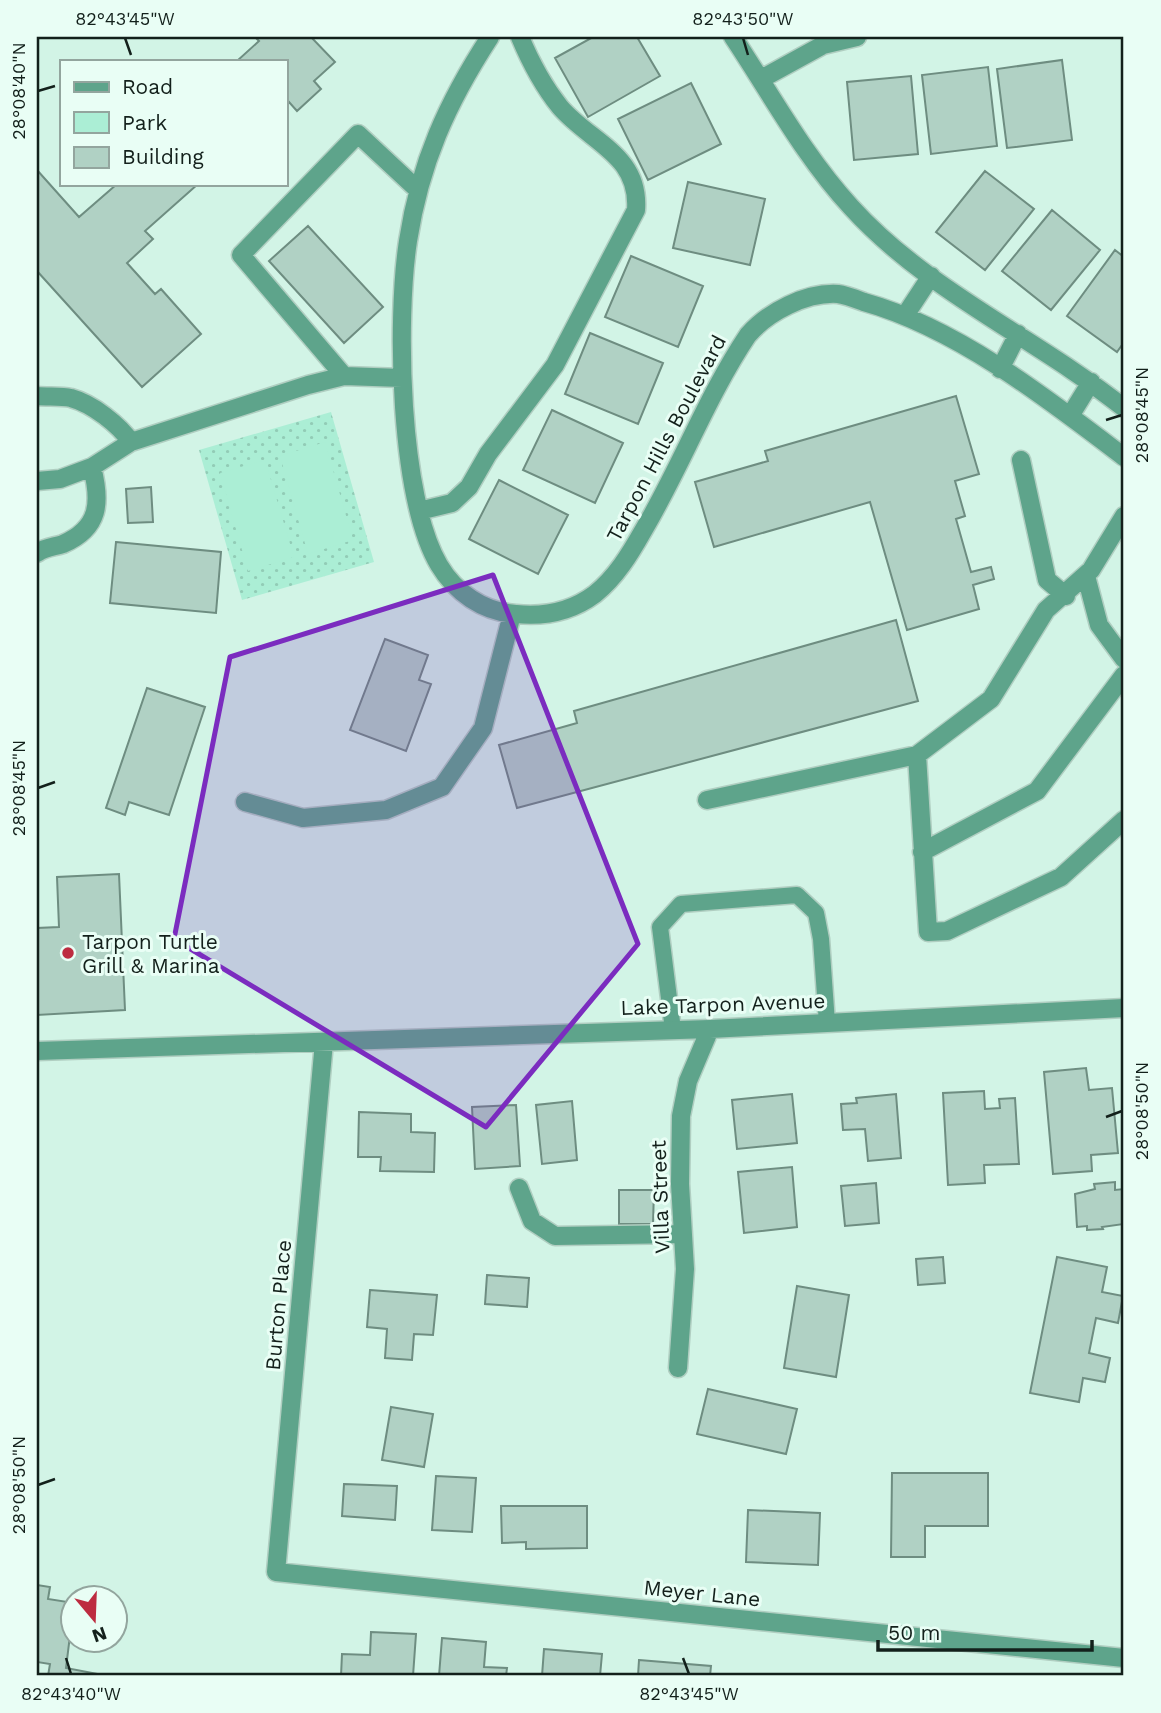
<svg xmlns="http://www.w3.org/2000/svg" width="1161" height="1713" font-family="'Work Sans',sans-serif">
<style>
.green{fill:url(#green-dots)}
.pitch{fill:#abeed5}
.building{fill:#b0d1c4;stroke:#6e8d81;stroke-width:2}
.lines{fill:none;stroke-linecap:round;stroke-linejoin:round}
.lane-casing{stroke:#b0cec1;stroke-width:19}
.street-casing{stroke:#b0cec1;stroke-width:21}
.lane{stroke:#5ea48b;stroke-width:16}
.street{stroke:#5ea48b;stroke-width:18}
.marked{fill:#7b2cbf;fill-opacity:0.2;stroke:#7b2cbf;stroke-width:5;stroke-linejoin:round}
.ticks{fill:none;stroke:#13201b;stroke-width:2.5}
.poi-dot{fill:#bd2c40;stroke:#e9fef5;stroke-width:2.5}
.labels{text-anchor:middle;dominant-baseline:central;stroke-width:6;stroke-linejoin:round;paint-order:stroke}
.street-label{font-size:21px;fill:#13201b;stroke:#e9fef5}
.poi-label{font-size:21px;fill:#13201b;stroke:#e9fef5;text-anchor:start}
.neatline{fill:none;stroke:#13201b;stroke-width:2.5}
.ticks-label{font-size:18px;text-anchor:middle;fill:#13201b}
</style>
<defs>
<pattern id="green-dots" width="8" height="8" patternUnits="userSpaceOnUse" patternTransform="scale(1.75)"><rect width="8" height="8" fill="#abeed5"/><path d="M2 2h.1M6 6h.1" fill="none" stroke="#92ccb6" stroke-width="1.8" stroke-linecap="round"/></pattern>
</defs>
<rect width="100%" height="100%" fill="#d2f4e6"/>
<!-- green -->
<path class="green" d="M331 412 374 562 242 600 199 450Z"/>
<!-- pitch -->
<path class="pitch" d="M325 442 353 540 308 554 280 456Z
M265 460 294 557 248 571 220 473Z"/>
<!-- building -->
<path class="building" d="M255 37H311L335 62 314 81 321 89 297 111 289 102 285 106V61H237L259 41Z
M593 37H637L660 76 588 117 555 58Z
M1062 60 1072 140 1007 148 997 69Z
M988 67 997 146 931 154 922 75Z
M911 76 918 154 854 160 847 82Z
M691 83 721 144 648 180 618 119Z
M37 170 79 217 117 184H198L145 231 153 239 127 263 155 294 161 289 201 334 142 387 37 271Z
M985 171 1034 209 985 270 936 232Z
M688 182 765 199 750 265 673 248Z
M1052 210 1100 250 1051 310 1002 271Z
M308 226 383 307 344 343 269 261Z
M1115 250 1124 257V342L1117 352 1067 316Z
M631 256 703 286 678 347 605 317Z
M590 333 663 363 638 424 565 394Z
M956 396 979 474 955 481 965 516 956 519 971 572 991 567 994 579 973 585 979 609 907 630 870 502 714 547 695 482 768 461 765 451Z
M552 410 623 443 595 503 523 470Z
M499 480 568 515 538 574 469 539Z
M151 487 153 522 128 523 126 489Z
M116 542 221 552 216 613 110 603Z
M896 620 918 701 517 808 499 745 577 723 574 711Z
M385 639 428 655 419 680 431 684 406 751 350 730Z
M147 688 205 707 169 815 129 802 125 815 106 808Z
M119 874 125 1010 37 1015V928L59 927 57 877Z
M1086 1068 1089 1090 1112 1088 1118 1153 1091 1155 1092 1171 1053 1174 1044 1072Z
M984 1091 985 1109 1000 1108 999 1099 1015 1098 1019 1164 984 1165 985 1183 948 1185 943 1093Z
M792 1094 797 1143 737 1149 732 1100Z
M896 1094 901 1158 868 1161 865 1129 843 1130 841 1104 857 1103 856 1098Z
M572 1101 577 1160 542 1164 536 1105Z
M516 1105 520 1166 475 1169 472 1107Z
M359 1112 411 1114V1132L435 1133 434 1172 380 1171 381 1157H358Z
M792 1167 797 1227 744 1233 738 1172Z
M1115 1182V1190L1124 1189V1224L1102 1227 1103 1229 1087 1230V1226L1077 1227 1075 1194 1095 1189 1094 1184Z
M876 1183 879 1223 845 1226 841 1186Z
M619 1190H654L653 1224H619Z
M943 1257 945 1283 918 1285 916 1259Z
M1057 1257 1107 1267 1102 1292 1123 1296 1118 1323 1096 1318 1089 1353 1110 1358 1105 1382 1083 1378 1079 1402 1030 1393Z
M487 1275 529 1278 527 1307 485 1304Z
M797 1286 849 1295 836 1377 784 1368Z
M370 1290 437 1295 433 1335 414 1334 412 1360 385 1358 387 1329 367 1327Z
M708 1389 797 1409 786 1454 697 1434Z
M391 1407 433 1414 424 1467 382 1460Z
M892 1473H988V1526H925V1557H891Z
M436 1476 476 1478 472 1532 432 1530Z
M344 1484 397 1486 395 1520 342 1516Z
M501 1506H587V1548L526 1549V1542L502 1543Z
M748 1510 820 1513 818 1565 746 1562Z
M37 1585 50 1587 48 1599 74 1603 66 1668 108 1676H48L50 1664 37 1662Z
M371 1632 416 1634 413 1676H341L342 1654 370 1655Z
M442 1638 486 1642 484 1667 507 1668 506 1676H439Z
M544 1649 602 1654 600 1676H542Z
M639 1660 711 1666 710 1676H638Z"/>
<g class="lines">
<!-- lane casing -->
<g class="lane-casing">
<path id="lane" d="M673 1030 660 927 681 904 797 895 816 913 821 939 827 1023"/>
</g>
<!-- street casing -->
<g class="street-casing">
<path id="street" d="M490 37C447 103 420 163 408 241 396 319 399 497 439 565 455 592 483 612 516 614 545 617 571 612 595 594 616 577 630 554 643 531 681 467 707 396 748 335 768 312 806 292 838 294 846 295 856 299 864 302 957 328 1048 399 1124 457
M733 37C771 94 804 156 851 207 927 291 1036 338 1124 408
M761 79 823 45 857 37
M906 314 931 276
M1000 369 1018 334
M344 376 241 255 358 134 418 190
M37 396C48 397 61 396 71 398 93 404 119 425 131 442
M1070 416 1091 382
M1021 460 1047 580 1066 596
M37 481 60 479 92 467 131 442 308 385 344 376 402 378
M419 511 452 503 469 487 488 454 555 365 636 210C640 155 591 143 560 107 544 87 530 61 520 37
M1124 516 1091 570 1046 610 991 699 917 755 928 932 947 931 1061 877 1124 820
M37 553C45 547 54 547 63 544 100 528 101 502 92 467
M1086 576 1099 625 1124 659
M707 800 917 755
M245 802 303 818 386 810 442 787 483 728 512 614
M922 852 1037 791 1124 675
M324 1042 276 1572 1124 1658
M37 1051 710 1029 1124 1008
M519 1188 532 1221 555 1236 683 1234
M678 1368 685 1269 680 1184 681 1116 688 1081 710 1029"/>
</g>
<!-- lane -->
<use href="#lane" class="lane"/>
<!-- street -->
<use href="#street" class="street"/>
</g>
<!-- marked area -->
<path class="marked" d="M493 575 638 944 486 1127 174 939 230 657Z"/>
<!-- ticks -->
<path class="ticks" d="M125 38 131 55M743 38 748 55M38 91 55 86M1106 420 1122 415M38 788 55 782M1106 1117 1122 1111M38 1485 55 1479M66 1658 71 1674M683 1658 689 1674"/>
<!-- markers -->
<circle class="poi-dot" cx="68" cy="953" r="7"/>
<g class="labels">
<!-- street labels -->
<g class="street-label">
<text transform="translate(666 438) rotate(-62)">Tarpon Hills Boulevard</text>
<text transform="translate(723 1004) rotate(-2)">Lake Tarpon Avenue</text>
<text transform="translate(660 1197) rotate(-92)">Villa Street</text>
<text transform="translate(278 1305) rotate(-85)">Burton Place</text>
<text transform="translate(702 1593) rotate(6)">Meyer Lane</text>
</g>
<!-- poi labels -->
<g class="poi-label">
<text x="82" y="941">Tarpon Turtle<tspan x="82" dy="24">Grill &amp; Marina</tspan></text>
</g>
</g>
<!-- border -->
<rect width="1161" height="1713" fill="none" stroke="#e9fef5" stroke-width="77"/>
<!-- legend -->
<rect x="60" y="60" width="228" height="126" fill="#e9fef5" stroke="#93a59e" stroke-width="2"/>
<rect x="74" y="82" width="35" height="10" fill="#5ea48b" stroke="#93a59e" stroke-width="2"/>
<text x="122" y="94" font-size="21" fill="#13201b">Road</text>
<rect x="74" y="112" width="35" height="21" fill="#abeed5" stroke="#93a59e" stroke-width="2"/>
<text x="122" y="130" font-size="21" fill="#13201b">Park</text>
<rect x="74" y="147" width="35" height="21" fill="#b0d1c4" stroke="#93a59e" stroke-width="2"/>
<text x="122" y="164" font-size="21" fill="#13201b">Building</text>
<!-- north arrow -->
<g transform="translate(94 1619) rotate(161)"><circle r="33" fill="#e9fef5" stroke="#93a59e" stroke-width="2"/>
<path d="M0-5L12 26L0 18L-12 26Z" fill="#bd2c40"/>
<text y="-10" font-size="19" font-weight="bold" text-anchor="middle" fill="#13201b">N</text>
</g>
<!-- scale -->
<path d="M878 1640v10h214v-10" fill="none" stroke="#13201b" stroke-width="3.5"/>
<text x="888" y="1640" font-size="21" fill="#13201b" stroke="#e9fef5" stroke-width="5" paint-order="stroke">50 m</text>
<rect x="38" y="38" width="1084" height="1636" class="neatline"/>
<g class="ticks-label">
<text x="125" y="25">82°43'45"W</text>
<text x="743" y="25">82°43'50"W</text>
<text transform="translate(19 91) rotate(-90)" y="6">28°08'40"N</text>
<text transform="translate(1142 415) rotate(-90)" y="6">28°08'45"N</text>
<text transform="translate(19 788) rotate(-90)" y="6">28°08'45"N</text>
<text transform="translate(1142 1111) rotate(-90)" y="6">28°08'50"N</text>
<text transform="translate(19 1485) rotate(-90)" y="6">28°08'50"N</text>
<text x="71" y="1700">82°43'40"W</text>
<text x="689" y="1700">82°43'45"W</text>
</g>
</svg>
